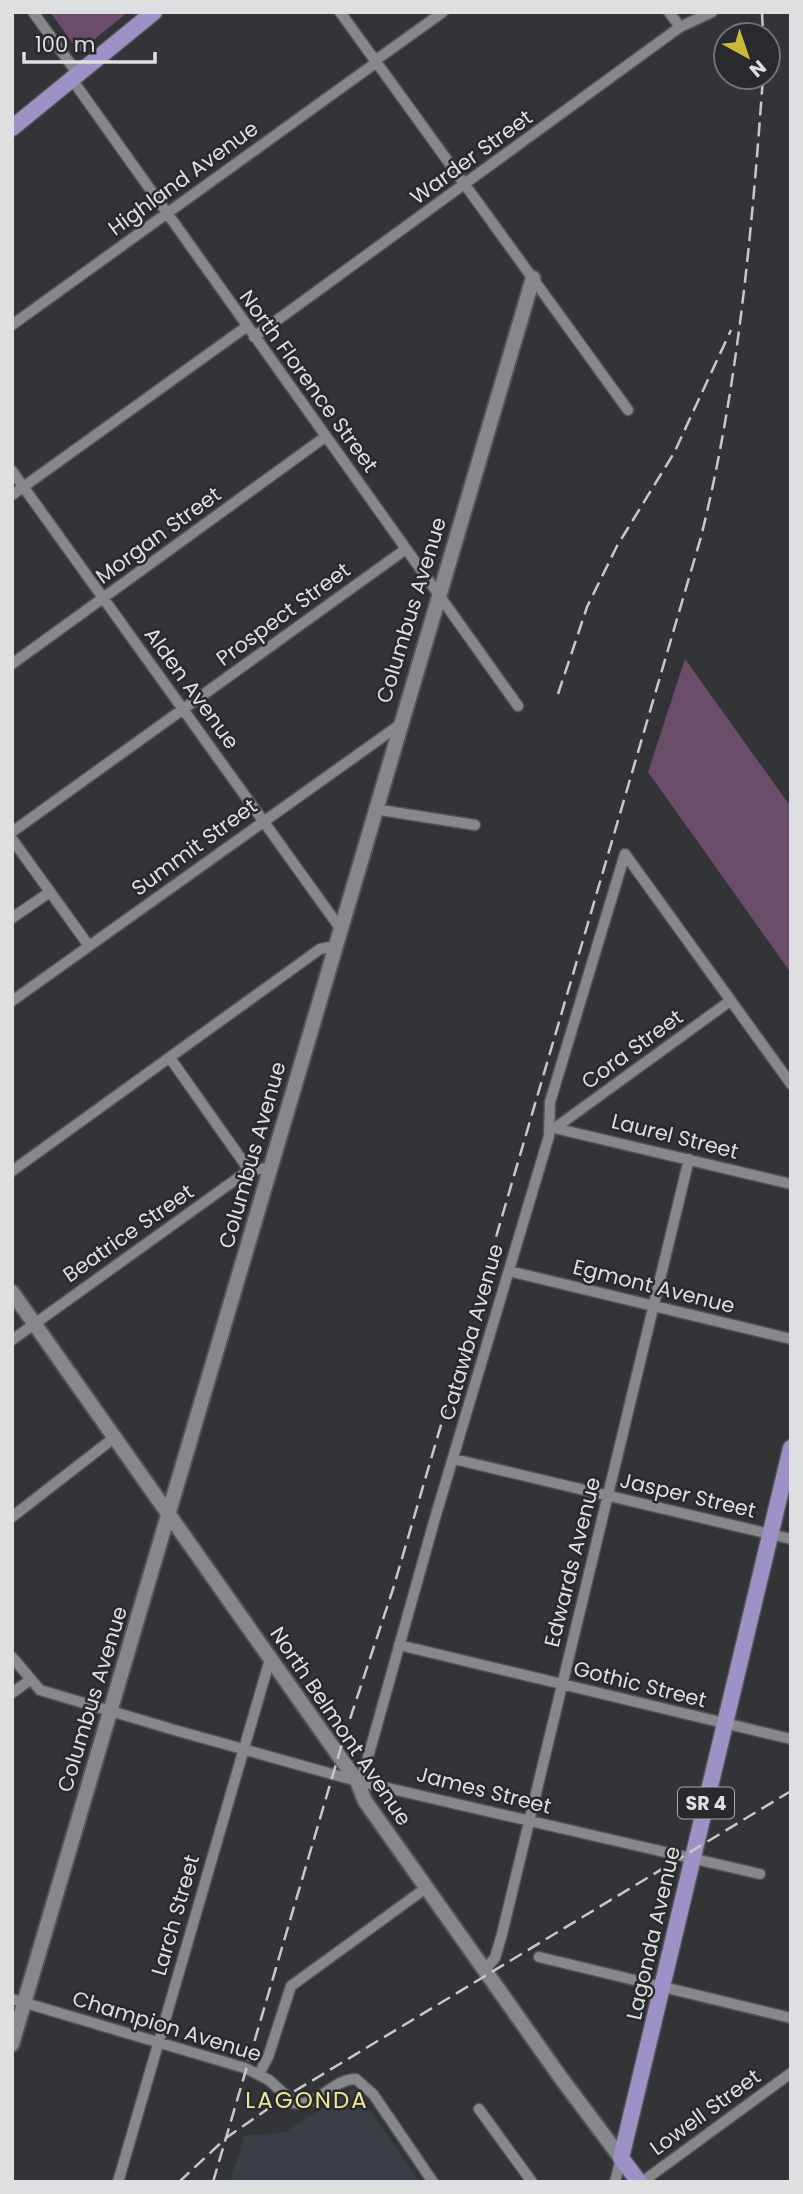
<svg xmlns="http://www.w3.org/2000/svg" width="803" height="2194" font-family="Poppins,sans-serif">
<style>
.built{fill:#3a3f47}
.green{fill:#6a4d69}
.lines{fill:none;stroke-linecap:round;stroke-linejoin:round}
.street-casing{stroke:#525355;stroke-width:13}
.secondary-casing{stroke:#525355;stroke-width:18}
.primary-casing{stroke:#525355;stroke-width:19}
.street{stroke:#86888b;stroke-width:10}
.secondary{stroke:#86888b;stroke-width:14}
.primary{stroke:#9e91c6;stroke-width:16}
.rail{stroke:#c7c8ca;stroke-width:2.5;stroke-dasharray:14 7;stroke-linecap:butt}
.labels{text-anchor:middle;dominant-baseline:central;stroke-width:5;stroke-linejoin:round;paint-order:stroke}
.shield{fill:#292a2d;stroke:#a8a9ab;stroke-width:2}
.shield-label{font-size:19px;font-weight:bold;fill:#dedfe1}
.street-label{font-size:21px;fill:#dedfe1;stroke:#292a2d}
.neighbourhood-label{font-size:23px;letter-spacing:2px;fill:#efe495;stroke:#292a2d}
</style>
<rect width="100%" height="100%" fill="#333437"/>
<!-- built -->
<path class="built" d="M354 2088 420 2182H230L244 2136 285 2132Z"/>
<!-- green -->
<path class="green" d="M50 12H128L79 52Z
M685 659 791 807V973L648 772Z"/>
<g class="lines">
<!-- street casing -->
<g class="street-casing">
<path id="street" d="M33 12 77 73
M340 12 628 410
M669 12 680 27
M376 60 443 12
M71 78 518 706
M12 325 377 62
M254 337 680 27 712 12
M12 471 340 928
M12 495 246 327
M12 664 325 437
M374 809 475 825
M12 832 406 549
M12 839 89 946
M12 918 50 892
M12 1001 398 726
M170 1058 249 1170
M550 1127 791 1184
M555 1128 730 1001
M12 1171 320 949 335 946
M509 1271 791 1339
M12 1340 249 1170 270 1168
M454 1459 791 1539
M12 1517 115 1437
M399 1645 791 1739
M12 1657 40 1690 178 1731 357 1781 760 1874
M12 1693 30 1680
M357 1781 365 1768 435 1518 549 1136 550 1102 625 854 791 1084
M539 1957 791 2018
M484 1970 495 1958 502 1934 689 1159
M12 1999 245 2068 269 2080 294 2103C319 2107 332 2079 356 2079L373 2094 433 2182
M259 2074 268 2057 291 1986 426 1888
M479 2109 532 2182
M118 2182 270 1659
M615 2182 621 2158
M642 2182 791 2073"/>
</g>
<!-- secondary casing -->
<g class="secondary-casing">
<path id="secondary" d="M12 1292 339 1756 357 1781 365 1801 561 2078 621 2158
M12 2044C186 1455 358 866 533 278"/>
</g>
<!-- primary casing -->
<g class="primary-casing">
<path id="primary" d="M12 128 154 12
M639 2182 621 2158 791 1448"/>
</g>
<!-- street -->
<use href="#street" class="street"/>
<!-- secondary -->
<use href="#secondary" class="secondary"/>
<!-- primary -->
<use href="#primary" class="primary"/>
<!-- rail -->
<path class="rail" d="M762 12 763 35
M558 694 587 607 617 546 674 453 731 330
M179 2182 226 2138 285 2097 791 1791
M213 2182 344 1737 393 1589 701 537C738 388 752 231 763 77"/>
</g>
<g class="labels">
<!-- shield labels -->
<rect class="shield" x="678" y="1787.5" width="56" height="31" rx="5"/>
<g class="shield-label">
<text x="706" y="1803">SR 4</text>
</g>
<!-- street labels -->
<g class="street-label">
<text transform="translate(471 157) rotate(-36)">Warder Street</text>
<text transform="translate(183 178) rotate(-36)">Highland Avenue</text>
<text transform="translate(309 381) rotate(54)">North Florence Street</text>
<text transform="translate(158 535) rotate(-36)">Morgan Street</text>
<text transform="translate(411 610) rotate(-73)">Columbus Avenue</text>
<text transform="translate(283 614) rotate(-36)">Prospect Street</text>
<text transform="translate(192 688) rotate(54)">Alden Avenue</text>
<text transform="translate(194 847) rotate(-36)">Summit Street</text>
<text transform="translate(632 1049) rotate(-36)">Cora Street</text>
<text transform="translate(675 1136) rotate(14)">Laurel Street</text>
<text transform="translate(252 1155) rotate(-74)">Columbus Avenue</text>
<text transform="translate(128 1233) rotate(-35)">Beatrice Street</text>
<text transform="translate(654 1286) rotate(14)">Egmont Avenue</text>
<text transform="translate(471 1332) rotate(-74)">Catawba Avenue</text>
<text transform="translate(688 1495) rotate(13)">Jasper Street</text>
<text transform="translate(572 1562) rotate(-76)">Edwards Avenue</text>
<text transform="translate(640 1684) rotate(14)">Gothic Street</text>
<text transform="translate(92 1699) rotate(-73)">Columbus Avenue</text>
<text transform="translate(341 1726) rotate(56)">North Belmont Avenue</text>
<text transform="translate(484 1790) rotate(14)">James Street</text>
<text transform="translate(175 1915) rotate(-74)">Larch Street</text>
<text transform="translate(653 1933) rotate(-77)">Lagonda Avenue</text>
<text transform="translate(167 2026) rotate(17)">Champion Avenue</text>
<text transform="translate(705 2112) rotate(-36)">Lowell Street</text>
</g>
<!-- neighbourhood labels -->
<g class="neighbourhood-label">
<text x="307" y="2100">LAGONDA</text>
</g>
</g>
<!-- border -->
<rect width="803" height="2194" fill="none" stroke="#dedfe1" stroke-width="28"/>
<!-- north arrow -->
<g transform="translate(747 56) rotate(140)"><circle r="33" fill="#292a2d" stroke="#717275" stroke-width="2"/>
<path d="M0-5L12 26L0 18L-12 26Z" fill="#cbba39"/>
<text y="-10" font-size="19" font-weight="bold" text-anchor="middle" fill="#dedfe1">N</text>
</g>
<!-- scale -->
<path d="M24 52v10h131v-10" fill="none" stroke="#dedfe1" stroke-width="3.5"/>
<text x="35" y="52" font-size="21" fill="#dedfe1" stroke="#292a2d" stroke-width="5" paint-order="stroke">100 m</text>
</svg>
